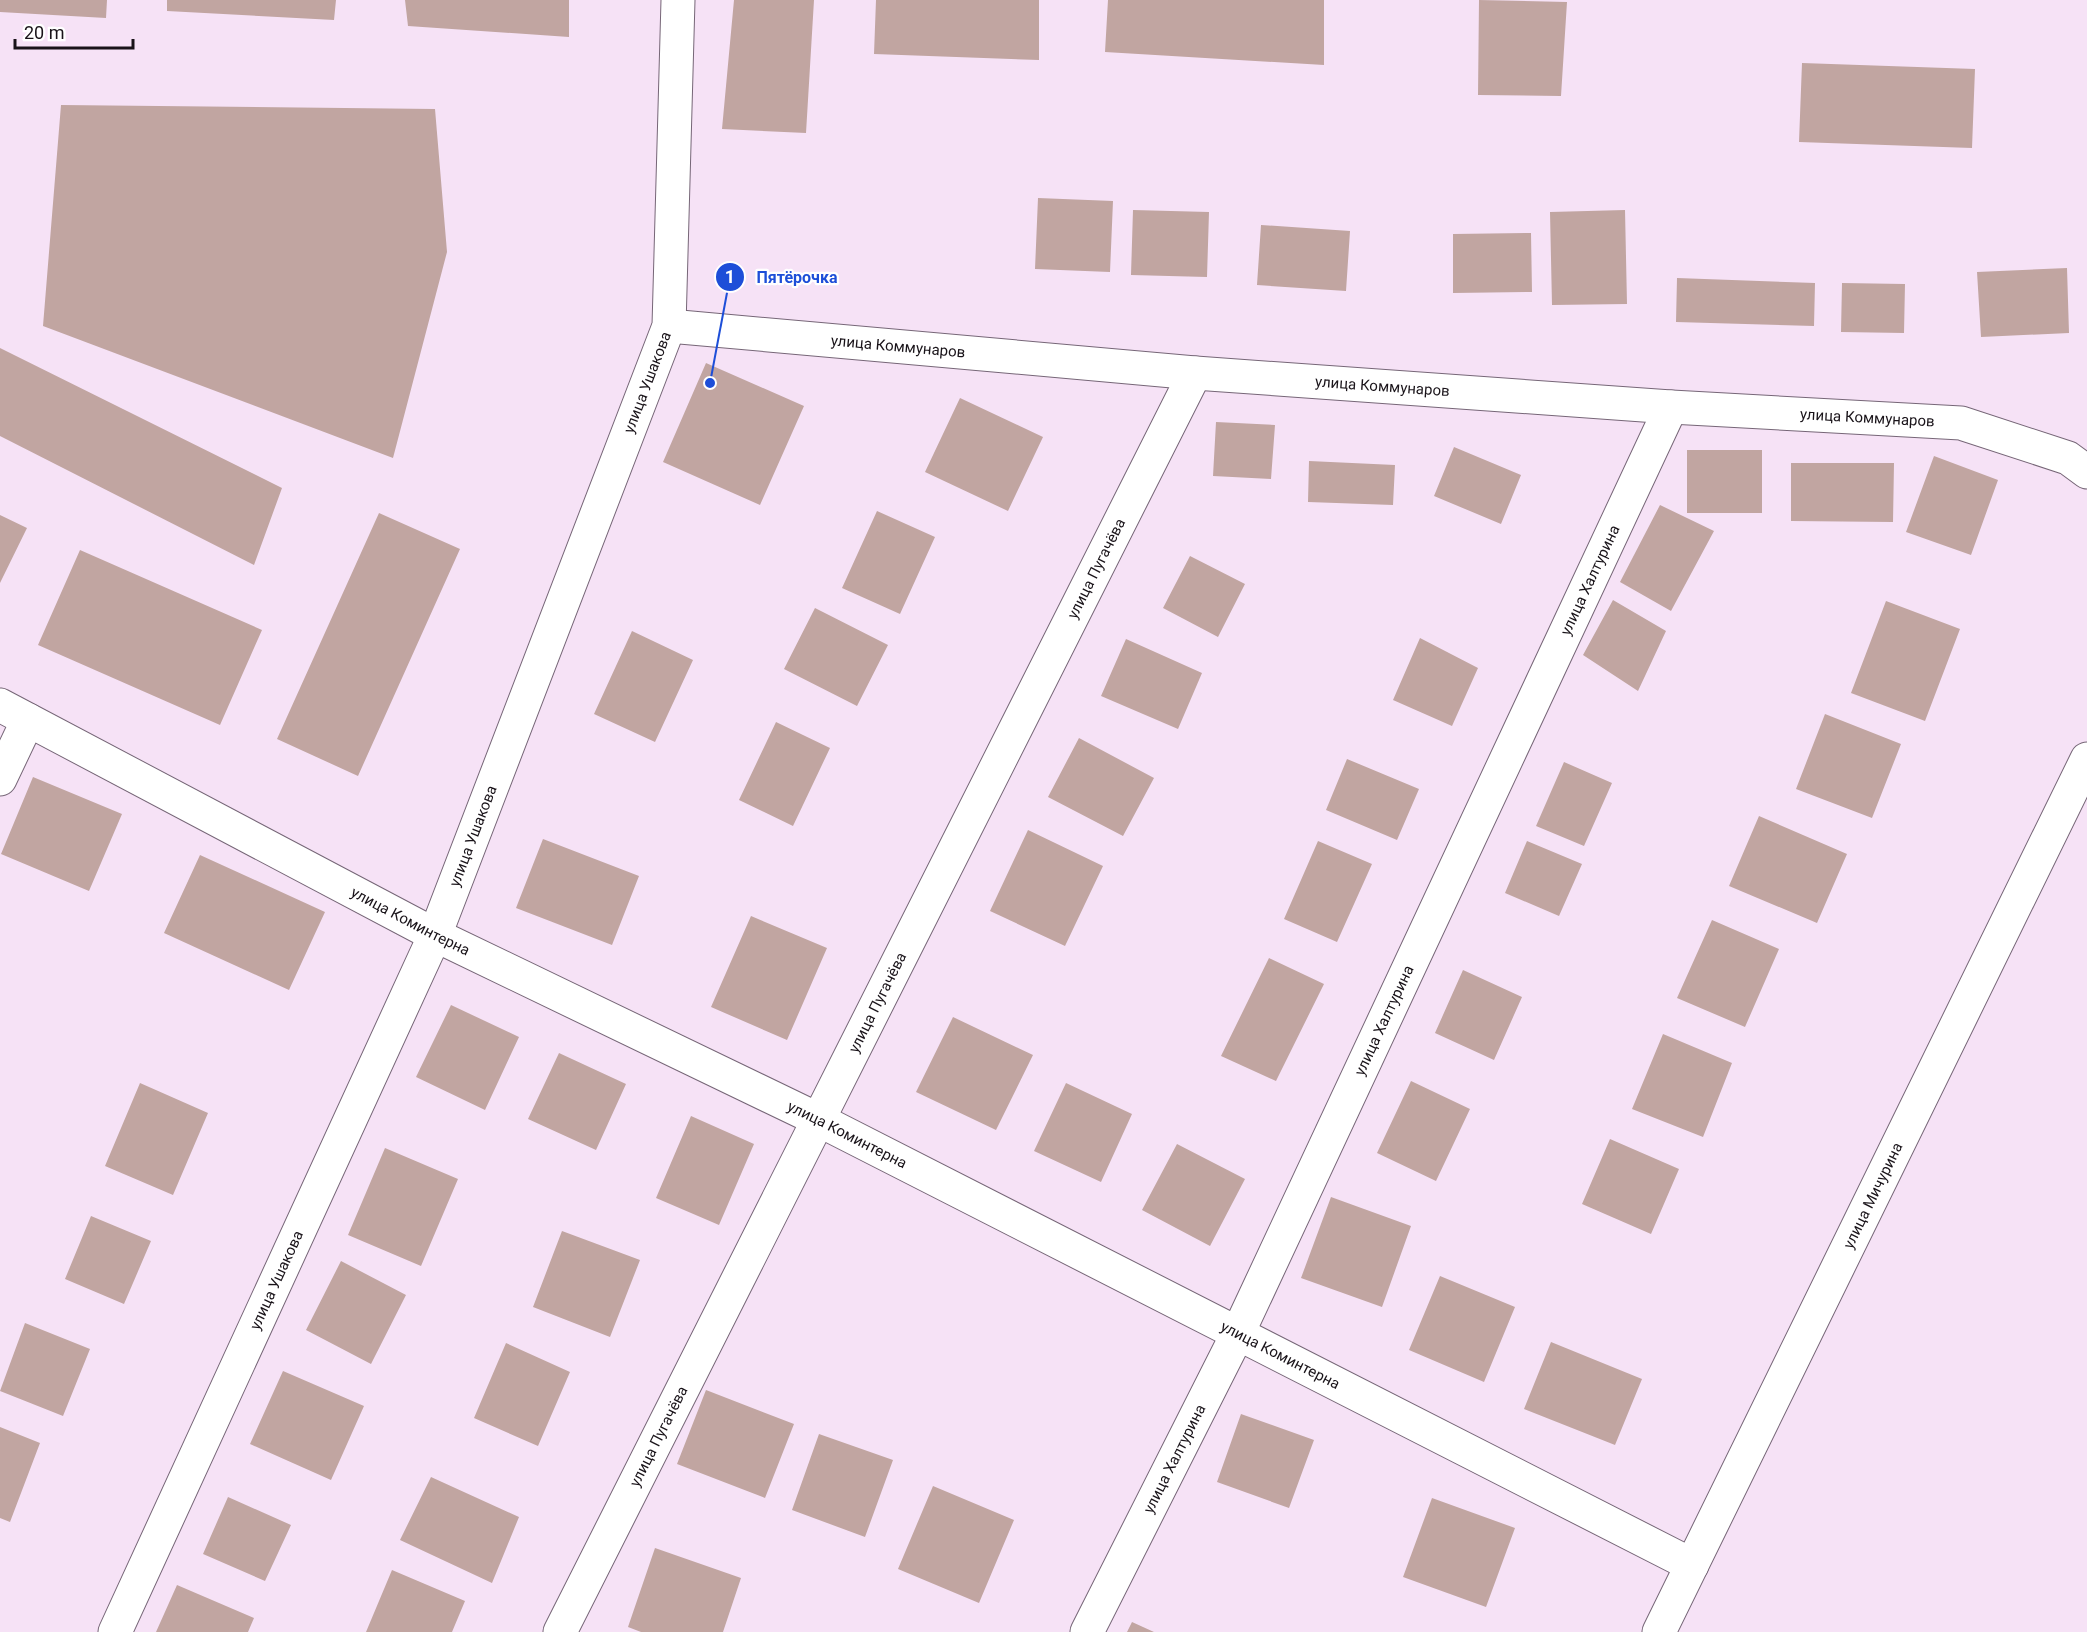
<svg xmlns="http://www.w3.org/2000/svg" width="2087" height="1632" font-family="Roboto,sans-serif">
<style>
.building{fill:#c1a5a1}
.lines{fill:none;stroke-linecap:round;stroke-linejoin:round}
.street-casing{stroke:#766677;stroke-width:35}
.secondary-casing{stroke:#766677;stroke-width:35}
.street{stroke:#fff;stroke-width:33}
.secondary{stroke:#fff;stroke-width:33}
.labels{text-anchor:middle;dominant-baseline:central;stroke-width:4.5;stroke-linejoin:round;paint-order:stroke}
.street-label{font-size:15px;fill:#191319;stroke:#fff}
.leader{fill:none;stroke:#1d4ed8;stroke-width:2}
.callout-dot{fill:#1d4ed8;stroke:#fff;stroke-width:2}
.mark-label{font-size:18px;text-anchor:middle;font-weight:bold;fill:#fff}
.callout-label{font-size:16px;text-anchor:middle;font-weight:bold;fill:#1d4ed8;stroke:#fff;stroke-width:4.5;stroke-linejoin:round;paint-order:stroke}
</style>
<rect width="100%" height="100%" fill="#f6e2f6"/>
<!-- building -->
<path class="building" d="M0 0H107L106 18 0 12Z
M167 0H336L334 20 167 11Z
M405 0H569V37L408 26Z
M734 0H814L806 133 722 129Z
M876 0H1039V60L874 54Z
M1108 0H1324V65L1105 52Z
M1479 0 1567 2 1561 96 1478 95Z
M1802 63 1975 69 1972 148 1799 142Z
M61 105 435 109 447 252 393 458 43 326Z
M1038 198 1113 201 1110 272 1035 269Z
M1133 210 1209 212 1207 277 1131 275Z
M1625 210 1627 304 1552 305 1550 212Z
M1261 225 1350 231 1346 291 1257 285Z
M1531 233 1532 292 1453 293V234Z
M2067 268 2069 333 1981 337 1977 272Z
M1677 278 1815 283 1814 326 1676 322Z
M1842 283 1905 284 1904 333 1841 332Z
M0 348 282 488 254 565 0 436Z
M706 363 804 406 760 505 663 462Z
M960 398 1043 437 1008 511 925 472Z
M1216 422 1275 425 1271 479 1213 476Z
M1454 447 1521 475 1501 524 1434 496Z
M1687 450H1762V513H1687Z
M1934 456 1998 480 1971 555 1906 532Z
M1309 461 1395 465 1393 505 1308 502Z
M1791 463H1894L1893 522 1791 521Z
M1660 505 1714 531 1671 611 1620 582Z
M877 511 935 537 900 614 842 588Z
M379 513 460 549 358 776 277 739Z
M0 515 27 528 0 583Z
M80 550 262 630 220 725 38 645Z
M1190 556 1245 584 1218 637 1163 608Z
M1613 600 1666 631 1638 691 1583 655Z
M1886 601 1960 629 1925 721 1851 693Z
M815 608 888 645 857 706 784 669Z
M632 631 693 660 655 742 594 714Z
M1420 638 1478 668 1452 726 1393 700Z
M1126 639 1202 673 1178 729 1101 696Z
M1825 714 1901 744 1872 818 1796 789Z
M776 722 830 748 793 826 739 800Z
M1079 738 1154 778 1123 836 1048 797Z
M1347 759 1419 789 1397 840 1326 810Z
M1564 762 1612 783 1584 846 1536 826Z
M33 777 122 814 89 891 1 854Z
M1759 816 1847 854 1817 923 1729 886Z
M1028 830 1103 866 1065 946 990 911Z
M543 839 639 876 612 945 516 908Z
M1318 841 1372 864 1337 942 1284 919Z
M1527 841 1582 864 1559 916 1505 893Z
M200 855 325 912 289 990 164 933Z
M751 916 827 948 787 1040 711 1007Z
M1712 920 1779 949 1745 1027 1677 998Z
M1269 958 1324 984 1276 1081 1221 1056Z
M1463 970 1522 997 1494 1060 1435 1033Z
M451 1005 519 1037 485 1110 416 1077Z
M953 1017 1033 1055 996 1130 916 1092Z
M1663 1034 1732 1063 1703 1137 1632 1109Z
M559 1053 626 1084 596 1150 528 1119Z
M1411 1081 1470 1109 1436 1181 1377 1153Z
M140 1083 208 1113 173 1195 105 1166Z
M1066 1083 1132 1114 1101 1182 1034 1151Z
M691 1116 754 1144 719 1225 656 1198Z
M1610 1139 1679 1169 1651 1234 1582 1204Z
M1177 1144 1245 1179 1210 1246 1142 1210Z
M385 1148 458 1179 421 1266 348 1235Z
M1331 1197 1411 1226 1382 1307 1301 1278Z
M91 1216 151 1241 124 1304 65 1279Z
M562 1231 640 1260 610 1337 533 1307Z
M341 1261 406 1295 371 1364 306 1330Z
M1440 1276 1515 1307 1484 1382 1409 1350Z
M25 1323 90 1349 63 1416 0 1391Z
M1551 1342 1642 1379 1615 1445 1524 1409Z
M506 1343 570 1372 538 1446 474 1418Z
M283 1371 364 1406 331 1480 250 1444Z
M706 1390 794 1424 765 1498 677 1464Z
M1241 1414 1314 1440 1289 1508 1217 1482Z
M0 1427 40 1443 10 1522 0 1518Z
M819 1434 893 1460 865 1537 792 1510Z
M431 1477 519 1517 492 1583 400 1540Z
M933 1486 1014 1520 979 1603 898 1569Z
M228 1497 291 1525 265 1581 203 1554Z
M1432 1498 1515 1528 1486 1607 1403 1577Z
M655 1548 741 1578 723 1632H641L628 1627Z
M392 1570 465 1601 452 1632H366Z
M177 1585 254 1618 248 1632H156Z
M1132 1622 1154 1632H1127Z"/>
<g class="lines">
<!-- street casing -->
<g class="street-casing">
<g id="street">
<path id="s1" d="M669 326 1195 373 1671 407 1961 423 2068 458 2087 472"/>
<path id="s2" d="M0 705 435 935 817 1119 1692 1565"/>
<path d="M0 779 28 720"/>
<path id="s3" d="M115 1632 435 935 669 326 678 0"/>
<path id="s4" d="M560 1632 1195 373"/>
<path id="s5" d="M1087 1632 1238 1333 1671 407"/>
</g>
</g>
<!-- secondary casing -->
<g class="secondary-casing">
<g id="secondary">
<path id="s6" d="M1659 1632 2087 759"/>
</g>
</g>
<!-- street -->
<use href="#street" class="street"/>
<!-- secondary -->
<use href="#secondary" class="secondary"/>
</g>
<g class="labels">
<!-- street labels -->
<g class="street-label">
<text stroke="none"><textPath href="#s1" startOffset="230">улица Коммунаров</textPath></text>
<text stroke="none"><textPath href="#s3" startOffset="1359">улица Ушакова</textPath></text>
<text stroke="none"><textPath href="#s1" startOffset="716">улица Коммунаров</textPath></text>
<text stroke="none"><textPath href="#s1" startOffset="1202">улица Коммунаров</textPath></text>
<text stroke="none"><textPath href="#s4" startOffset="1191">улица Пугачёва</textPath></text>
<text stroke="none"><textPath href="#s5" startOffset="1166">улица Халтурина</textPath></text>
<text stroke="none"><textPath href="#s3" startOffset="873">улица Ушакова</textPath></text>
<text stroke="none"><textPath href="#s2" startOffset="464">улица Коминтерна</textPath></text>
<text stroke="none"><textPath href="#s4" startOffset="705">улица Пугачёва</textPath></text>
<text stroke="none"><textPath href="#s5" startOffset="680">улица Халтурина</textPath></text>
<text stroke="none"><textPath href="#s2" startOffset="950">улица Коминтерна</textPath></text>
<text stroke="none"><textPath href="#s6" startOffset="486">улица Мичурина</textPath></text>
<text stroke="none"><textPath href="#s3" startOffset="387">улица Ушакова</textPath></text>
<text stroke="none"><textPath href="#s2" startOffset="1436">улица Коминтерна</textPath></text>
<text stroke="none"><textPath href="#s4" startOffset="219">улица Пугачёва</textPath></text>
<text stroke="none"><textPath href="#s5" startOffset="194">улица Халтурина</textPath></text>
</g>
</g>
<!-- callouts -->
<path class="leader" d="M710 383L730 277"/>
<g class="callout-dot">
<circle cx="710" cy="383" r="6"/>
<circle cx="730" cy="277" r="15"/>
</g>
<g class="mark-label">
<text x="730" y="283">1</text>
</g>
<g class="callout-label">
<text x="797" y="283">Пятёрочка</text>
</g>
<!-- scale -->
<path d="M15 39v9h118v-9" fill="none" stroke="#191319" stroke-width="3"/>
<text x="24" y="39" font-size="18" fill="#191319" stroke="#ffffff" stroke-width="4.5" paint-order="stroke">20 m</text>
</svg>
